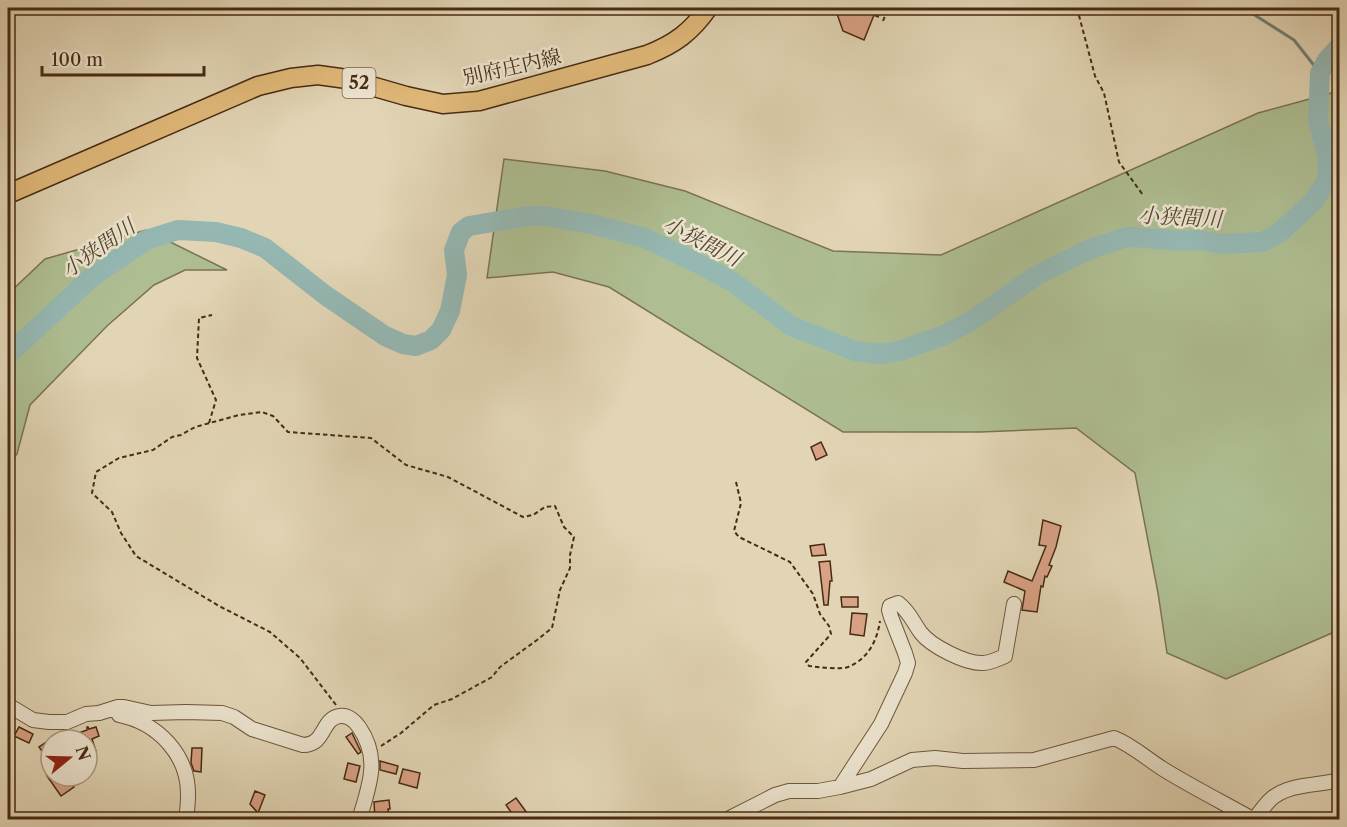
<svg xmlns="http://www.w3.org/2000/svg" width="1347" height="827" font-family="'Libre Caslon Text','Noto Serif JP',serif">
<style>
.green{fill:#aebe92;stroke:#7a7452;stroke-width:1.5}
.lines{fill:none;stroke-linecap:round;stroke-linejoin:round}
.stream{stroke:#768073;stroke-width:3}
.river{stroke:#95b8b3;stroke-width:20}
.building{fill:#d9a285;stroke:#472b13;stroke-width:1.5}
.minor-casing{stroke:#6e563c;stroke-width:16}
.major-casing{stroke:#472b13;stroke-width:21}
.path{stroke:#472b13;stroke-width:2;stroke-dasharray:4.5 3;stroke-linecap:butt}
.minor{stroke:#ece4cf;stroke-width:14}
.major{stroke:#e1ba7a;stroke-width:18}
.labels{text-anchor:middle;dominant-baseline:central;stroke-width:5;stroke-linejoin:round;paint-order:stroke}
.shield{fill:#ece4cf;stroke:#78624b;stroke-width:1.5}
.shield-label{font-size:18px;font-weight:bold;fill:#472b13}
.street-label{font-size:20px;fill:#472b13;stroke:#ece4cf}
.water-label{font-size:21px;font-style:italic;fill:#574733;stroke:#ece4cf}
</style>
<rect width="100%" height="100%" fill="#e2d5b5"/>
<filter id="stains"><feTurbulence type="fractalNoise" baseFrequency=".00333" numOctaves="4"/><feColorMatrix values="0 0 0 0 .2 0 0 0 0 .09 0 0 0 0 .02 0 0 0 .5 -.17"/></filter>
<radialGradient id="worn" r=".72"><stop offset=".6" stop-color="#630" stop-opacity="0"/><stop offset="1" stop-color="#630" stop-opacity=".3"/></radialGradient>
<!-- green -->
<path class="green" d="M1339 91V630L1226 679 1167 653 1158 593 1135 473 1076 428 980 432H843L609 287 553 272 487 278 504 159 605 171 685 191 833 251 941 255 1258 113Z
M146 230 227 270H185L154 285 107 326 30 405 17 454 8 465V294L45 259Z"/>
<g class="lines">
<!-- stream -->
<path class="stream" d="M1249 8 1253 14 1294 40 1320 73"/>
<!-- river -->
<path class="river" d="M8 355 92 277 146 240 178 230 216 232 241 238 265 248 325 295 385 336 403 344 416 346 431 340 441 330 450 311 457 275 454 250 461 232 469 226 529 216H545L591 224 645 238 701 265 733 282 791 326 855 351 879 354 900 351 944 335 971 321 1037 275 1088 250 1120 239 1129 237 1184 241 1198 240 1221 244 1263 242 1279 233 1314 201 1328 178 1327 156 1318 120 1320 73 1327 60 1340 46"/>
</g>
<!-- building -->
<path class="building" d="M835 8H881L878 17 874 15 864 40 843 31Z
M821 442 827 455 816 460 811 447Z
M1043 520 1061 526 1056 547 1049 565 1052 566 1047 577 1045 576 1043 587 1041 586 1037 612 1022 610 1025 591 1004 582 1008 571 1032 581 1046 546 1039 545Z
M824 544 826 555 812 556 810 546Z
M830 561 832 581H830L828 605H824L819 562Z
M841 597H858V607H842Z
M852 613 867 614 864 636 850 634Z
M19 727 33 734 29 743 14 736Z
M87 727H88L89 729 96 727 99 736 92 739 96 751 87 754V740H62V739L87 730Z
M352 733 361 752 358 754 346 737Z
M48 741 51 745V764L39 747Z
M192 748H202L201 772 194 771 191 763Z
M380 761 398 766 396 774 380 770Z
M348 763 360 766 356 782 344 779Z
M403 769 420 773 417 788 399 783Z
M47 776H66L74 787 61 796Z
M255 791 265 795 258 813 250 804Z
M516 798 527 813 532 819H516L506 805Z
M389 800 390 809H388L390 819H375L374 802Z"/>
<g class="lines">
<!-- minor casing -->
<g class="minor-casing">
<path id="minor" d="M8 705 33 720 49 722H67L86 714 99 713 118 707H124L151 713 186 712 222 713 234 717 252 729 303 745C326 745 321 718 340 716 348 715 355 721 359 727 381 759 369 786 359 820
M119 715C158 723 189 755 188 796 188 804 187 812 186 820
M840 787 881 724 905 673 908 663 905 653 891 617 889 610 890 606 898 603C909 611 913 622 921 633 931 646 966 664 983 663 990 663 998 659 1005 656L1014 604
M726 820 775 795 789 791H818L840 787 871 779 912 760 935 758 963 761 1034 760 1114 738C1132 745 1147 759 1163 769 1192 787 1224 803 1254 820
M1254 820C1259 813 1264 806 1270 800 1288 783 1317 786 1340 780"/>
</g>
<!-- major casing -->
<g class="major-casing">
<path id="major" d="M8 194 258 86 291 78 318 75 347 79 406 96 443 104 479 101 647 55C675 44 691 32 708 8"/>
</g>
<!-- path -->
<path class="path" d="M1077 8 1095 76 1104 93 1119 162 1143 195
M883 21 888 8
M209 423 216 400 197 358 199 318 212 315
M736 482 741 503 734 531 739 537 790 562 813 594 820 614 829 626 831 634 806 662 809 666C819 667 839 670 848 667 868 659 877 641 880 621
M336 705 300 658 270 632 219 606 136 556 121 533 112 512 92 493 96 472 119 458 153 450 172 437 181 435 195 427 239 415 262 412 273 416 288 432 371 438 406 465 448 477 523 517 533 515 545 507 555 506 564 527 574 537 570 555V568L560 590 552 628 537 640 500 667 492 677 452 699 434 705 401 733 381 746"/>
<!-- minor -->
<use href="#minor" class="minor"/>
<!-- major -->
<use href="#major" class="major"/>
</g>
<g class="labels">
<!-- shield labels -->
<rect class="shield" x="342.5" y="68" width="33" height="30" rx="4.5"/>
<g class="shield-label">
<text x="359" y="83">52</text>
</g>
<!-- street labels -->
<g class="street-label">
<text transform="translate(512 67) rotate(-13)">別府庄内線</text>
</g>
<!-- water labels -->
<g class="water-label">
<text transform="translate(1180 217) rotate(3)">小狭間川</text>
<text transform="translate(702 241) rotate(27)">小狭間川</text>
<text transform="translate(98 248) rotate(-35)">小狭間川</text>
</g>
</g>
<!-- margin -->
<rect width="1347" height="827" fill="none" stroke="#e2d5b5" stroke-width="30"/>
<rect x="9" y="9" width="1329" height="809" fill="none" stroke="#472b13" stroke-width="3"/>
<rect x="15" y="15" width="1317" height="797" fill="none" stroke="#472b13" stroke-width="1.5"/>
<!-- north arrow -->
<g transform="translate(69 758) rotate(71)"><circle r="28" fill="#ece4cf" stroke="#aa9a84" stroke-width="1.5"/>
<path d="M0-4.5L10 22L0 15L-10 22Z" fill="#8f2418"/>
<text y="-9" font-size="16" font-weight="bold" text-anchor="middle" fill="#472b13">N</text>
</g>
<!-- scale -->
<path d="M42 66v9h162v-9" fill="none" stroke="#472b13" stroke-width="3"/>
<text x="51" y="66" font-size="18" fill="#472b13" stroke="#ece4cf" stroke-width="4.5" paint-order="stroke">100 m</text>
<rect width="100%" height="100%" filter="url(#stains)"/>
<rect width="100%" height="100%" fill="url(#worn)"/>
</svg>
